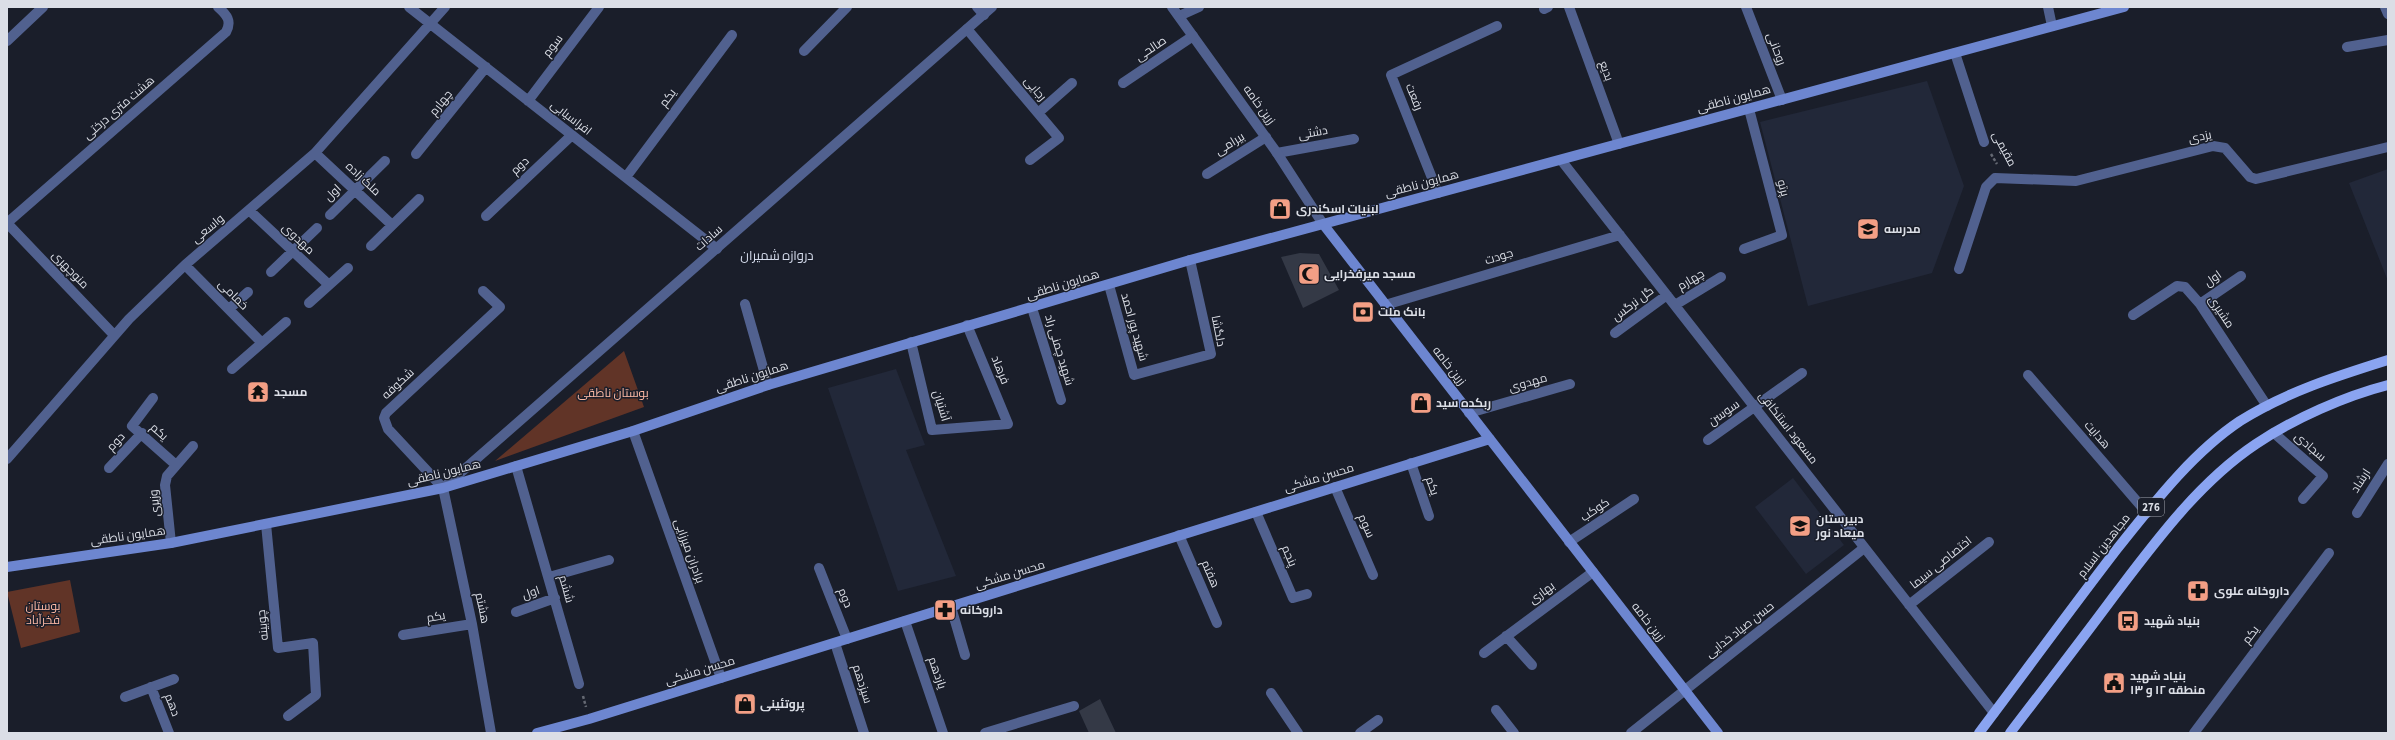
<svg xmlns="http://www.w3.org/2000/svg" width="2395" height="740" font-family="'Source Sans 3',Cairo,sans-serif">
<style>
.built{fill:#222839}
.green{fill:#613427}
.building{fill:#343946}
.lines{fill:none;stroke-linecap:round;stroke-linejoin:round}
.path{stroke:#656973;stroke-width:2.5;stroke-dasharray:3 2;stroke-linecap:butt}
.minor{stroke:#51618f;stroke-width:10}
.tertiary{stroke:#51618f;stroke-width:10}
.secondary{stroke:#6d86d0;stroke-width:10}
.primary{stroke:#8aa4f1;stroke-width:10}
.labels{text-anchor:middle;dominant-baseline:central;stroke-width:3;stroke-linejoin:round;paint-order:stroke}
.shield{fill:#1a1e2a;stroke:#a1a4ae;stroke-width:1}
.shield-label{font-size:11px;font-weight:bold;fill:#dbdee6}
.street-label{font-size:12px;fill:#dbdee6;stroke:#1a1e2a}
.poi-label{font-size:12px;font-weight:bold;fill:#dbdee6;stroke:#1a1e2a;text-anchor:start}
.park-label{font-size:12px;fill:#fdb9a5;stroke:#1a1e2a}
.neighbourhood-label{font-size:13px;fill:#d6dded;stroke:#1a1e2a}
</style>
<rect width="100%" height="100%" fill="#1a1e2a"/>
<!-- built -->
<path class="built" d="M1927 81 1964 186 1932 273 1808 306 1760 122Z
M2388 169V281L2349 183Z
M896 369 925 445 906 450 956 576 898 591 828 388Z
M1793 478 1844 545 1806 574 1755 507Z"/>
<!-- green -->
<path class="green" d="M624 351 644 407 495 461Z
M70 580 80 632 21 648 7 592Z"/>
<!-- building -->
<path class="building" d="M1300 253 1319 254 1339 290 1303 308 1281 257Z
M1100 699 1116 733H1089L1079 711Z"/>
<g class="lines">
<!-- path -->
<path class="path" d="M1991 154 1997 164
M583 696 586 707"/>
<!-- minor -->
<path class="minor" d="M409 7 717 249
M977 7 984 15
M1569 7 1619 144
M1746 7 1782 100
M2048 7 2052 26
M2385 7 2388 14
M1544 9 1548 7
M1179 16 1199 7
M967 29 1059 138 1030 160
M7 41 43 7
M2347 47 2388 40
M804 51 847 7
M1955 53 1984 142
M1123 83 1193 36
M528 101 599 7
M1038 113 1072 83
M315 153 392 225
M1277 153 1354 139
M416 154 486 67
M1561 160 1994 713
M1207 174 1266 137
M626 177 732 35
M1438 193 1391 75 1497 26
M250 211 329 285
M330 215 385 161
M486 216 572 135
M7 223 226 32C232 21 227 15 218 7
M7 223 114 335
M371 246 419 199
M1744 249 1782 235 1749 109
M185 265 262 343
M1959 269 1986 187 1995 178 2076 181 2213 146 2225 148 2250 177 2256 179 2388 147
M271 272 317 228
M1109 285 1134 375 1211 354 1190 260
M483 291 500 307 386 413 384 418 388 429 443 488 472 624 491 733
M309 303 348 268
M745 304 768 385
M2200 304 2241 276
M1385 305 1620 235
M1675 305 1721 277
M1032 308 1061 400
M229 309 248 292
M2133 315 2177 286 2185 287 2200 304 2267 406
M1615 333 1667 295
M911 342 932 430 1008 424 967 325
M232 369 286 322
M2028 375 2147 513
M153 398 132 426 176 465
M1469 413 1570 384
M633 431 721 678
M2274 433 2323 476 2303 499
M1708 440 1802 373
M7 459 129 319 185 265 315 153 445 7
M1411 463 1429 516
M516 466 579 684
M109 468 142 433
M1335 487 1373 575
M1256 512 1293 598 1307 594
M2357 513 2388 464
M266 524 278 648 313 643 316 695 288 716
M1179 535 1217 623
M1569 542 1634 499
M171 543 165 485 167 476 193 446
M819 568 847 639
M549 577 609 560
M1909 605 1989 542
M951 607 965 655
M516 612 555 598
M905 621 943 733
M403 635 472 624
M1506 636 1532 665
M835 643 864 733
M1484 653 1593 572
M151 687 169 733
M1271 693 1298 733
M125 697 174 679
M1496 710 1514 733
M985 733 1074 706
M1360 733 1378 720
M2194 733 2329 553"/>
<!-- tertiary -->
<path class="tertiary" d="M1172 7 1277 153 1323 224
M443 488 992 7
M1631 733 1864 548"/>
<!-- secondary -->
<path class="secondary" d="M1323 224 1718 733
M7 567 171 543 443 488 633 431 768 385 1190 260 2124 7
M537 733 589 719 1490 439"/>
<!-- primary -->
<path class="primary" d="M1979 733C2025 672 2070 610 2117 549 2153 504 2192 453 2240 421 2286 392 2337 376 2388 360
M2010 733C2045 687 2080 642 2114 596 2155 542 2199 482 2256 444 2293 419 2345 396 2388 385"/>
</g>
<!-- icons -->
<defs>
<g id="shop-square" transform="scale(1.15)"><rect x="-9" y="-9" width="18" height="18" rx="4" fill="#f39f85" stroke="#1a1e2a"/><path d="M-5-2.5h2.3a2.7 3.5 0 0 1 5.4 0H5L5.5 6h-11ZM-1.5-2.5h3a1.5 2.3 0 0 0-3 0Z" fill="#111"/></g>
<g id="school-square" transform="scale(1.15)"><rect x="-9" y="-9" width="18" height="18" rx="4" fill="#f39f85" stroke="#1a1e2a"/><path d="M0-5L7-2L0 1L-7-2ZM-4 1L0 2.5L4 1V4Q0 6-4 4Z" fill="#111"/></g>
<g id="mosque-square" transform="scale(1.15)"><rect x="-9" y="-9" width="18" height="18" rx="4" fill="#f39f85" stroke="#1a1e2a"/><path d="M3.5-4.9A6 6 0 1 0 3.5 4.9A5 5 0 1 1 3.5-4.9Z" fill="#111"/></g>
<g id="bank-square" transform="scale(1.15)"><rect x="-9" y="-9" width="18" height="18" rx="4" fill="#f39f85" stroke="#1a1e2a"/><path d="M-6-4H6V4H-6ZM0-2.3a2.3 2.3 0 1 0 0 4.6a2.3 2.3 0 1 0 0-4.6Z" fill="#111"/></g>
<g id="temple-square" transform="scale(1.15)"><rect x="-9" y="-9" width="18" height="18" rx="4" fill="#f39f85" stroke="#1a1e2a"/><path d="M0-6L5-2H3V0L6.5 2.5H4V6H1.5V3h-3V6H-4V2.5H-6.5L-3 0V-2H-5Z" fill="#111"/></g>
<g id="pharmacy-square" transform="scale(1.15)"><rect x="-9" y="-9" width="18" height="18" rx="4" fill="#f39f85" stroke="#1a1e2a"/><path d="M-2-6h4v4h4v4h-4v4h-4v-4h-4v-4h4Z" fill="#111"/></g>
<g id="bus-square" transform="scale(1.15)"><rect x="-9" y="-9" width="18" height="18" rx="4" fill="#f39f85" stroke="#1a1e2a"/><path d="M-5-6H5V4H4V6H2V4H-2V6H-4V4H-5ZM-3.5-4V0h7V-4ZM-3.5 1.2v1.5H-2V1.2ZM2 1.2v1.5H3.5V1.2Z" fill="#111"/></g>
<g id="civic-square" transform="scale(1.15)"><rect x="-9" y="-9" width="18" height="18" rx="4" fill="#f39f85" stroke="#1a1e2a"/><path d="M-.6-6.5H3V-4.5H.6V-3L4-1V1h2V6H-6V1h2V-1L-.6-3ZM-1.2 2.5V6h2.4V2.5Z" fill="#111"/></g>
</defs>
<g fill-rule="evenodd">
<use href="#shop-square" x="1280" y="209"/>
<use href="#school-square" x="1868" y="229"/>
<use href="#mosque-square" x="1309" y="274"/>
<use href="#bank-square" x="1363" y="312"/>
<use href="#temple-square" x="258" y="392"/>
<use href="#shop-square" x="1421" y="403"/>
<use href="#school-square" x="1800" y="526"/>
<use href="#pharmacy-square" x="2198" y="591"/>
<use href="#pharmacy-square" x="945" y="610"/>
<use href="#bus-square" x="2128" y="621"/>
<use href="#civic-square" x="2114" y="683"/>
<use href="#shop-square" x="745" y="704"/>
</g>
<g class="labels">
<!-- shield labels -->
<rect class="shield" x="2138" y="498" width="26" height="18" rx="3"/>
<g class="shield-label">
<text x="2151" y="507">276</text>
</g>
<!-- street labels -->
<g class="street-label">
<text transform="translate(553 46) rotate(-53)">سوم</text>
<text transform="translate(1151 49) rotate(-34)">صالحی</text>
<text transform="translate(1776 49) rotate(69)">روحانی</text>
<text transform="translate(1606 71) rotate(70)">بدیع</text>
<text transform="translate(1035 89) rotate(50)">رجایی</text>
<text transform="translate(1414 97) rotate(68)">رفعت</text>
<text transform="translate(668 98) rotate(-53)">یکم</text>
<text transform="translate(1734 99) rotate(-15)">همایون ناطقی</text>
<text transform="translate(441 103) rotate(-51)">چهارم</text>
<text transform="translate(1259 105) rotate(54)">زرین خامه</text>
<text transform="translate(119 108) rotate(-41)">هشت متری درختی</text>
<text transform="translate(571 118) rotate(38)">افراسیابی</text>
<text transform="translate(1313 133) rotate(-10)">دشتی</text>
<text transform="translate(2200 137) rotate(-11)">یزدی</text>
<text transform="translate(1230 144) rotate(-32)">بیرامی</text>
<text transform="translate(2004 149) rotate(62)">مقیمی</text>
<text transform="translate(520 166) rotate(-43)">دوم</text>
<text transform="translate(363 179) rotate(43)">ملک زاده</text>
<text transform="translate(1422 184) rotate(-15)">همایون ناطقی</text>
<text transform="translate(1783 188) rotate(75)">پرتو</text>
<text transform="translate(333 193) rotate(-44)">اول</text>
<text transform="translate(208 229) rotate(-40)">واسعی</text>
<text transform="translate(709 238) rotate(-41)">سادات</text>
<text transform="translate(298 239) rotate(43)">مهدوی</text>
<text transform="translate(1499 257) rotate(-17)">جودت</text>
<text transform="translate(70 270) rotate(46)">منوچهری</text>
<text transform="translate(2213 279) rotate(-35)">اول</text>
<text transform="translate(1691 280) rotate(-31)">چهارم</text>
<text transform="translate(1063 285) rotate(-17)">همایون ناطقی</text>
<text transform="translate(233 295) rotate(45)">خمامی</text>
<text transform="translate(1633 304) rotate(-37)">گل نرگس</text>
<text transform="translate(2221 312) rotate(56)">مشیری</text>
<text transform="translate(1134 327) rotate(74)">شهید پور احمد</text>
<text transform="translate(1218 331) rotate(79)">دلگشا</text>
<text transform="translate(1059 350) rotate(73)">شهید چمنی راد</text>
<text transform="translate(1449 366) rotate(52)">زرین خامه</text>
<text transform="translate(1000 370) rotate(68)">فرهاد</text>
<text transform="translate(752 377) rotate(-18)">همایون ناطقی</text>
<text transform="translate(1528 383) rotate(-16)">مهدوی</text>
<text transform="translate(398 384) rotate(-43)">شکوفه</text>
<text transform="translate(941 406) rotate(73)">آشتیان</text>
<text transform="translate(1724 413) rotate(-35)">سوسن</text>
<text transform="translate(1788 428) rotate(52)">مسعود استنکافی</text>
<text transform="translate(159 432) rotate(42)">یکم</text>
<text transform="translate(2097 435) rotate(49)">هدایت</text>
<text transform="translate(116 442) rotate(-47)">دوم</text>
<text transform="translate(2310 447) rotate(41)">سجادی</text>
<text transform="translate(444 473) rotate(-14)">همایون ناطقی</text>
<text transform="translate(1319 478) rotate(-17)">محسن مشکی</text>
<text transform="translate(2361 481) rotate(-57)">ارشاد</text>
<text transform="translate(1432 486) rotate(71)">یکم</text>
<text transform="translate(155 503) rotate(-95)">وزیری</text>
<text transform="translate(1595 510) rotate(-34)">کوکب</text>
<text transform="translate(1366 526) rotate(66)">سوم</text>
<text transform="translate(128 536) rotate(-8)">همایون ناطقی</text>
<text transform="translate(2104 546) rotate(-52)">مجاهدین اسلام</text>
<text transform="translate(689 551) rotate(70)">برادران میرزایی</text>
<text transform="translate(1289 556) rotate(67)">پنجم</text>
<text transform="translate(1941 563) rotate(-39)">اختصاصی سیما</text>
<text transform="translate(1210 574) rotate(67)">هفتم</text>
<text transform="translate(1010 575) rotate(-17)">محسن مشکی</text>
<text transform="translate(566 589) rotate(74)">ششم</text>
<text transform="translate(531 593) rotate(-19)">اول</text>
<text transform="translate(1542 593) rotate(-36)">بهاری</text>
<text transform="translate(845 598) rotate(68)">دوم</text>
<text transform="translate(482 608) rotate(78)">هشتم</text>
<text transform="translate(436 617) rotate(-10)">یکم</text>
<text transform="translate(1648 622) rotate(52)">زرین خامه</text>
<text transform="translate(263 625) rotate(-96)">چوبینه</text>
<text transform="translate(1740 630) rotate(-38)">حسن صیاد خدایی</text>
<text transform="translate(2251 635) rotate(-53)">یکم</text>
<text transform="translate(700 671) rotate(-17)">محسن مشکی</text>
<text transform="translate(937 673) rotate(71)">یازدهم</text>
<text transform="translate(862 684) rotate(72)">سیزدهم</text>
<text transform="translate(172 705) rotate(69)">دهم</text>
</g>
<!-- poi labels -->
<g class="poi-label">
<text x="1296" y="209">لبنیات اسکندری</text>
<text x="1884" y="229">مدرسه</text>
<text x="1324" y="274">مسجد میرفخرایی</text>
<text x="1378" y="312">بانک ملت</text>
<text x="274" y="392">مسجد</text>
<text x="1436" y="403">ربکده سید</text>
<text x="1816" y="519">دبیرستان<tspan x="1816" dy="14">میعاد نور</tspan></text>
<text x="2214" y="591">داروخانه علوی</text>
<text x="960" y="610">داروخانه</text>
<text x="2144" y="621">بنیاد شهید</text>
<text x="2130" y="676">بنیاد شهید<tspan x="2130" dy="14">منطقه ۱۲ و ۱۳</tspan></text>
<text x="760" y="704">پروتئینی</text>
</g>
<!-- park labels -->
<g class="park-label">
<text x="613" y="393">بوستان ناطقی</text>
<text x="43" y="606">بوستان<tspan x="43" dy="14">فخرآباد</tspan></text>
</g>
<!-- neighbourhood labels -->
<g class="neighbourhood-label">
<text x="777" y="256">دروازه شمیران</text>
</g>
</g>
<!-- border -->
<rect width="2395" height="740" fill="none" stroke="#dbdee6" stroke-width="16"/>
</svg>
